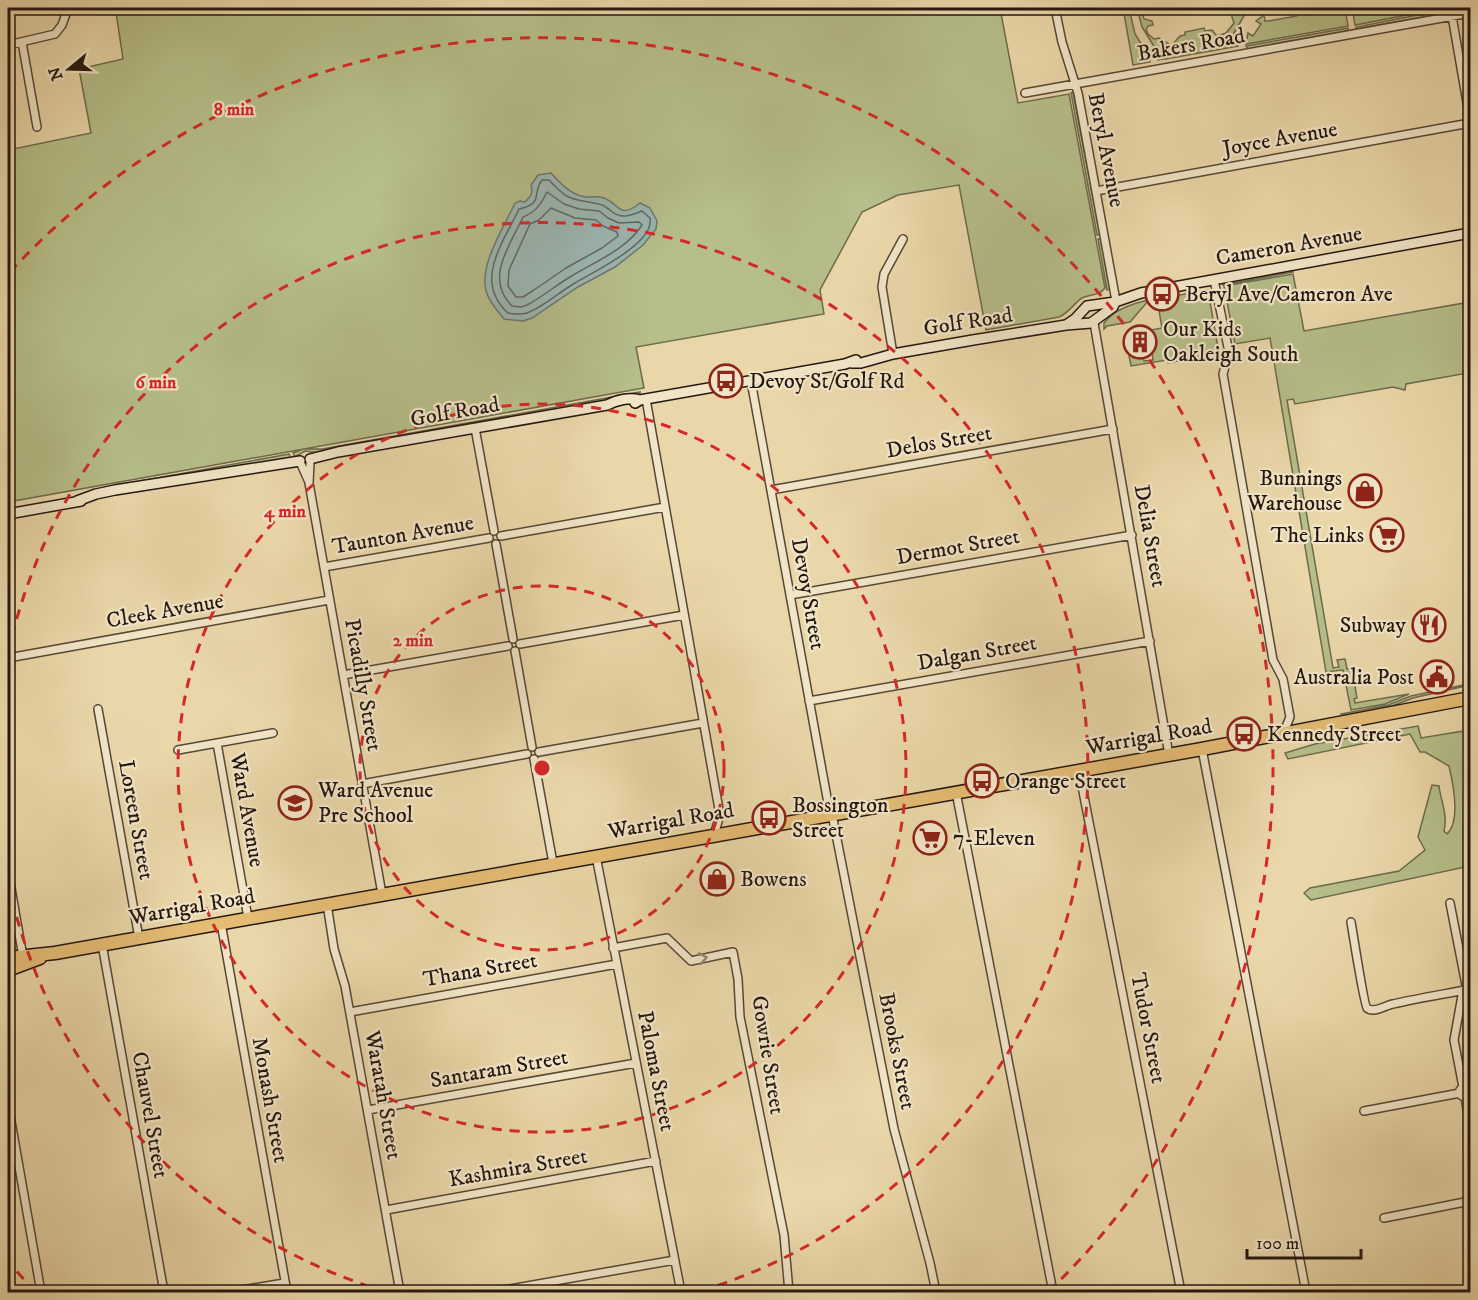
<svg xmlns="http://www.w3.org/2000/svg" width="1478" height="1300" font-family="'IM FELL DW Pica',serif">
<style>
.green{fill:#b6be89;stroke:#6d6a4c;stroke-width:1.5}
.water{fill:#9bb7b3;stroke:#6b7772;stroke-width:1.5}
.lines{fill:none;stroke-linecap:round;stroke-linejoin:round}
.shore{stroke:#606762;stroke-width:1.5}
.street-casing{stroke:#564736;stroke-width:10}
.secondary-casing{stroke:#241710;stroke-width:12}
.highway-casing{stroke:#241710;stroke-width:15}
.street{stroke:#f1e5c7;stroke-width:7}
.secondary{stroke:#f1e5c7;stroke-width:9}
.highway{stroke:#e5bc74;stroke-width:12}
.oneway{stroke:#958875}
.ring{fill:none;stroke:#d62828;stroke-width:3;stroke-dasharray:10 8}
.labels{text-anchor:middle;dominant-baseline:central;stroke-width:4.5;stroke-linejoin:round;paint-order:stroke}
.street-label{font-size:22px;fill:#241710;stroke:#f1e5c7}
.poi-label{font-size:22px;fill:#241710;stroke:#f1e5c7;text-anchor:start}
.centre{fill:#d62828;stroke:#f1e5c7;stroke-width:3}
.ring-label{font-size:18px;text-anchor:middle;font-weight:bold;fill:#d62828;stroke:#f1e5c7;stroke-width:4.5;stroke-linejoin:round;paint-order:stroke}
</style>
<rect width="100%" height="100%" fill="#ead7a9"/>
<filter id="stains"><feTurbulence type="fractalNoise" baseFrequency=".00333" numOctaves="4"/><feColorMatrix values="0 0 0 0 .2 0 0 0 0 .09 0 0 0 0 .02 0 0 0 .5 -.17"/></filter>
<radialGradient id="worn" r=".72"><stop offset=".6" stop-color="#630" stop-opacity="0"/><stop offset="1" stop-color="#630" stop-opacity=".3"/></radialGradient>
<!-- green -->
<path class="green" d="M118 8H1000L1018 103 1069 94 1105 288C1099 296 1091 294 1082 298 1074 303 1069 313 1059 317L986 330 959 185 898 195 862 212 820 290 824 314 636 347 644 388 8 502V150L91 133 79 69 123 59 116 12Z
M1123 8H1129L1135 34 1149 56 1150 62 1133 65Z
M1137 8H1141L1144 19 1152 21 1153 25 1148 26 1146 29 1148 34 1154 39 1159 38 1169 44 1163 51 1164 59 1158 60 1155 48 1142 27Z
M1338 8H1345L1348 26 1246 44 1248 33 1253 36 1261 24 1256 21 1264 15 1265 21H1268L1297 16 1296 10 1304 9 1306 15 1338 9Z
M1352 8H1421L1423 12 1355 25Z
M1238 11 1244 16 1234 33V36L1238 37V46L1165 59V53L1180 36 1185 35V32L1204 28 1205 31 1212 30 1217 36 1226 33 1234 23 1231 14Z
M1423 14V17L1356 29V27Z
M1348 28V31L1248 49 1246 46Z
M1073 92 1100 235H1097L1071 93Z
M1098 239H1101L1110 289 1107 290Z
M1291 269 1293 272 1223 285 1222 282Z
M1293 274 1304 331 1470 302V365L1466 366 1468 373 1406 384 1405 390 1393 387 1295 404 1293 399 1287 400 1333 668 1339 667 1337 660 1345 659 1347 669H1352L1357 698 1354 699 1355 703 1409 694 1385 704 1351 710 1343 670 1326 672 1270 338 1235 344 1224 286Z
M1208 290 1219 354 1215 357 1214 354 1168 363 1167 360 1131 366 1129 356 1133 355V352L1141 350 1144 361 1153 360 1150 335 1142 336 1141 332 1162 328 1157 299Z
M1149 300 1130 322 1107 326 1104 329V323C1113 310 1134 303 1149 300Z
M640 392V396L319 453 305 451 295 457 293 453 303 449H322Z
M289 454 291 458 141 483V481Z
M1468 684 1470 685 1413 698 1392 706 1343 717 1341 714 1388 705 1411 696Z
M1418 726 1421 738 1470 730V866L1311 900 1304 893 1310 888 1399 871 1425 850 1418 837 1432 785 1439 786C1441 802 1448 815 1444 831L1447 834C1461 821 1453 783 1449 766L1425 752H1420L1410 734 1288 759 1285 753 1315 744Z"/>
<!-- water -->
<path class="water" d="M551 173C561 184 570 194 585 197 591 197 598 196 604 198 620 204 619 220 640 203L650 208 657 221 656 229 643 245 615 267 578 287 532 318 523 321 504 319C497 310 489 302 486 291 479 265 504 227 515 203L520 201 525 202C530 197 534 193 531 185L538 175Z"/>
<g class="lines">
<!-- shore -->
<path class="shore" d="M542 180H549C570 203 572 198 599 204 605 205 607 208 611 211 622 220 632 215 642 211L650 218C655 243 593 272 575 283 559 292 544 307 527 313 521 315 515 314 508 313 473 281 503 243 519 209 545 203 531 194 542 180Z
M547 192 564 204 579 209 599 211 608 218 619 223 639 222 642 225C626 250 594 262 570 277 555 286 542 297 527 305L521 307 512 306C484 278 510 246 523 217 536 212 541 204 547 192Z
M551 208 575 218 596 220 603 226 617 232 618 236 602 248 566 268 534 290 523 297H516L508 286 509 270 530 224 539 220Z"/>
<!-- street casing -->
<g class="street-casing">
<path id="street" d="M1055 8 1062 42 1078 93 1116 301
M1452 16 1470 120
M22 42 37 127
M8 45 55 34 62 25 68 8
M1025 93 1470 13
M1096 191 1470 123
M1214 280 1229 352 1223 374 1273 660 1283 679 1290 717 1283 734
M1094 323 1169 755
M893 354 882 287 884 274 903 239
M751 381 830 814
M646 399 720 815 714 835
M475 428 494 531
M310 463 309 483 382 894
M301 464 308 480
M771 490 1113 429
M501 536 665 507
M496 544 513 639
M324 567 489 538
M790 595 1132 535
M520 644 684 615
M515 651 532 747
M8 658 329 600
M343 675 508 646
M809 701 1150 641
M98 709 139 938
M217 743 248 918
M1202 749 1306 1292
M178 750 273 733
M539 752 703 723
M534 759 553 863
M1079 771 1181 1292
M362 784 527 754
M956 792 1053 1292
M832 814 894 1129 930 1263 936 1292
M596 856 681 1292
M8 871 23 957
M1450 903 1467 990
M327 904 334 949 345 986 400 1292
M1351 922C1353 933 1364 1005 1367 1008 1374 1014 1386 1005 1393 1004 1419 998 1445 994 1470 989
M221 923 287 1292
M102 944 164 1292
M613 948 667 938 691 961 733 952 738 979 740 1017 784 1235 789 1292
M1463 990 1454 1040 1463 1087
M350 1012 617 964
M1459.5 1092a4.5 4.5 0 1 1 9 0a4.5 4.5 0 1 1-9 0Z
M1465 1097 1470 1125
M8 1104 41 1292
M368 1110 636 1063
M1364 1111 1460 1093
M386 1210 656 1161
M1384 1218 1470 1201
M230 1292 284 1283
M492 1292 675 1260"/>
</g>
<!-- secondary casing -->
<g class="secondary-casing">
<path id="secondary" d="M1066 325 1075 319 1087 306 1115 302 1141 293 1470 233
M852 363H861L893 354 973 340 1066 325 1091 323 1113 307 1115 302
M635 403 640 400 845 364 856 360
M310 459 338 452 607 405C616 400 630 397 640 400
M77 501 96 494 115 490 300 461
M8 514 81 501"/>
</g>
<!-- highway casing -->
<g class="highway-casing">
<path id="highway" d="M8 958 55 953 1202 749 1470 698
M8 970 40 958"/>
</g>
<!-- street -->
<use href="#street" class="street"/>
<!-- secondary -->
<use href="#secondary" class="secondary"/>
<!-- highway -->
<use href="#highway" class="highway"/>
</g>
<!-- one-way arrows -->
<defs><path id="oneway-chevron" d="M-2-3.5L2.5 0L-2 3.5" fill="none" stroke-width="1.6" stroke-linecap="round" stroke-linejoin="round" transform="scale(1.5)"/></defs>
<use class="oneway" href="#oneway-chevron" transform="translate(703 958) rotate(-11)"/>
<!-- distance rings -->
<g class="ring">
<circle cx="542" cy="768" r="182"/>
<circle cx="542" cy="768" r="364"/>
<path d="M387 1292A546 546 0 0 1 8 882M8 654A546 546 0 1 1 697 1292"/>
<path d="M36 1292A728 728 0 0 1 10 1264M10 272A728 728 0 1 1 1048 1292"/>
</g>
<!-- icons -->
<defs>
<g id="bus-ring" transform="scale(1.725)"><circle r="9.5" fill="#f1e5c7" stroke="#8f2418" stroke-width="1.5"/><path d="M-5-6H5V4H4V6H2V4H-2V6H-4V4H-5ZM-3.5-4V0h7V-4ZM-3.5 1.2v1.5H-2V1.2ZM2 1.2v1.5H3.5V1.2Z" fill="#8f2418"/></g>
<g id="building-ring" transform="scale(1.725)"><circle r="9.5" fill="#f1e5c7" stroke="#8f2418" stroke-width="1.5"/><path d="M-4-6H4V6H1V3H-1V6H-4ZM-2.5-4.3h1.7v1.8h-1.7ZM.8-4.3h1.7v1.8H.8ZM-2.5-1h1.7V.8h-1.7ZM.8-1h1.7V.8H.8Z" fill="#8f2418"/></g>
<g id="shop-ring" transform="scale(1.725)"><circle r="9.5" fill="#f1e5c7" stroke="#8f2418" stroke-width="1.5"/><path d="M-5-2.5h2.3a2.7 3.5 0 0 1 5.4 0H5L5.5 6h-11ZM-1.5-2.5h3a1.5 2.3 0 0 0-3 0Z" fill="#8f2418"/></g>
<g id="supermarket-ring" transform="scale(1.725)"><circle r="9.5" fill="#f1e5c7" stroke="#8f2418" stroke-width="1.5"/><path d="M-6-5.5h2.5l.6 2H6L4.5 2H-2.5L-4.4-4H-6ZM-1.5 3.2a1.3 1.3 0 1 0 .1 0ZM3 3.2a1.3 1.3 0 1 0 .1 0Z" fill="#8f2418"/></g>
<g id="restaurant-ring" transform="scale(1.725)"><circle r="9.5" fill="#f1e5c7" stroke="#8f2418" stroke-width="1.5"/><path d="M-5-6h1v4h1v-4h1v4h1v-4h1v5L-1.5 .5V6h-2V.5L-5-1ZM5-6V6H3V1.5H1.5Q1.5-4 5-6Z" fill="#8f2418"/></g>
<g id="civic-ring" transform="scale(1.725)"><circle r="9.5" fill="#f1e5c7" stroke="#8f2418" stroke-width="1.5"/><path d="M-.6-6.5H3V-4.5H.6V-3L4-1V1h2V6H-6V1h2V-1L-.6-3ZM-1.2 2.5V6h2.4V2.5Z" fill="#8f2418"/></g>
<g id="school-ring" transform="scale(1.725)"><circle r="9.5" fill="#f1e5c7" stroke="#8f2418" stroke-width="1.5"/><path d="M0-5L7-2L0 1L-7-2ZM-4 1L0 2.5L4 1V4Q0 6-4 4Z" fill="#8f2418"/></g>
</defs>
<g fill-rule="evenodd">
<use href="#bus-ring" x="1162" y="294"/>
<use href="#building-ring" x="1140" y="342"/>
<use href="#bus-ring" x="726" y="381"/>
<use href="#shop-ring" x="1365" y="491"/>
<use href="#supermarket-ring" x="1387" y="535"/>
<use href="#restaurant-ring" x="1429" y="625"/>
<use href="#civic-ring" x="1437" y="677"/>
<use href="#bus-ring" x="1244" y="734"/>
<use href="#bus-ring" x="982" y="781"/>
<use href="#school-ring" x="295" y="803"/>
<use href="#bus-ring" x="769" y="818"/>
<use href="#supermarket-ring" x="930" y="838"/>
<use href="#shop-ring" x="717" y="879"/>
</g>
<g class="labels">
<!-- street labels -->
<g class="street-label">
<text transform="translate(1191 45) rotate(-10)">Bakers Road</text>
<text transform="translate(1280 139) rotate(-10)">Joyce Avenue</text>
<text transform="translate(1106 150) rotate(79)">Beryl Avenue</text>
<text transform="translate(1289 246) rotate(-10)">Cameron Avenue</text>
<text transform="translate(968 322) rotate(-9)">Golf Road</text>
<text transform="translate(455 412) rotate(-10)">Golf Road</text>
<text transform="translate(939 442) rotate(-10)">Delos Street</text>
<text transform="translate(403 535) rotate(-10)">Taunton Avenue</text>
<text transform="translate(1150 536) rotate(80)">Delia Street</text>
<text transform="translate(958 547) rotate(-10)">Dermot Street</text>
<text transform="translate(808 594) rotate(80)">Devoy Street</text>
<text transform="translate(165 611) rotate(-10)">Cleek Avenue</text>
<text transform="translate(977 653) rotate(-10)">Dalgan Street</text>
<text transform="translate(363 685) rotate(80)">Picadilly Street</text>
<text transform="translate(1149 737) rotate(-10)">Warrigal Road</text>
<text transform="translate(247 810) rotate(80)">Ward Avenue</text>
<text transform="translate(136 820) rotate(80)">Loreen Street</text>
<text transform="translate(671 821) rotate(-10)">Warrigal Road</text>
<text transform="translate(192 907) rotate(-10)">Warrigal Road</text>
<text transform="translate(480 970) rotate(-10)">Thana Street</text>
<text transform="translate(1148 1028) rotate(79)">Tudor Street</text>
<text transform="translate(897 1051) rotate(79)">Brooks Street</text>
<text transform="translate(768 1055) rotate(81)">Gowrie Street</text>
<text transform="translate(499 1069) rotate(-10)">Santaram Street</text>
<text transform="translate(656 1071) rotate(79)">Paloma Street</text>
<text transform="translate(383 1095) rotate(80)">Waratah Street</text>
<text transform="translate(270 1100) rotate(80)">Monash Street</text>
<text transform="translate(150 1115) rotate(80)">Chauvel Street</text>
<text transform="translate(518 1168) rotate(-10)">Kashmira Street</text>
</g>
<!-- poi labels -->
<g class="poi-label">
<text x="1185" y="294">Beryl Ave/Cameron Ave</text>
<text x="1163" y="329">Our Kids<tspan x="1163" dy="25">Oakleigh South</tspan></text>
<text x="749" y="381">Devoy St/Golf Rd</text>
<text x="1342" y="478" text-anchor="end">Bunnings<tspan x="1342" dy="25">Warehouse</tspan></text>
<text x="1364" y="535" text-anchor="end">The Links</text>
<text x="1406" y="625" text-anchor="end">Subway</text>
<text x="1414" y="677" text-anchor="end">Australia Post</text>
<text x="1267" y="734">Kennedy Street</text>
<text x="1005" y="781">Orange Street</text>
<text x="318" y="790">Ward Avenue<tspan x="318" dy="25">Pre School</tspan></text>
<text x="792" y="805">Bossington<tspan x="792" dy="25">Street</tspan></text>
<text x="953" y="838">7-Eleven</text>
<text x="740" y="879">Bowens</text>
</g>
</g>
<circle cx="542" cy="768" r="9" class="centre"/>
<g class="ring-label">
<text x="234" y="115">8 min</text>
<text x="156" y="388">6 min</text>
<text x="285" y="517">4 min</text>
<text x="413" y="646">2 min</text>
</g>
<!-- margin -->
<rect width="1478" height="1300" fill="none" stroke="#ead7a9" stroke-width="30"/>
<rect x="9" y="9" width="1460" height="1282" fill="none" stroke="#241710" stroke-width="3"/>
<rect x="15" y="15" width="1448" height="1270" fill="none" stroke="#241710" stroke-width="1.5"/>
<!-- north arrow -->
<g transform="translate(69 69) rotate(251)" stroke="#f1e5c7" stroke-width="4.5" paint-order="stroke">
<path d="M0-4.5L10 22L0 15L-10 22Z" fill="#241710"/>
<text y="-9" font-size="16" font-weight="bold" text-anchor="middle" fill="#241710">N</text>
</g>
<!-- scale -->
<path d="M1247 1249v9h114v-9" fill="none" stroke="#241710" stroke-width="3"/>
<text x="1256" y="1249" font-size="18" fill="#241710" stroke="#f1e5c7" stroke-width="4.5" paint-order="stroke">100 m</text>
<rect width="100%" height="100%" filter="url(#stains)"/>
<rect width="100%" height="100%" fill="url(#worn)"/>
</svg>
